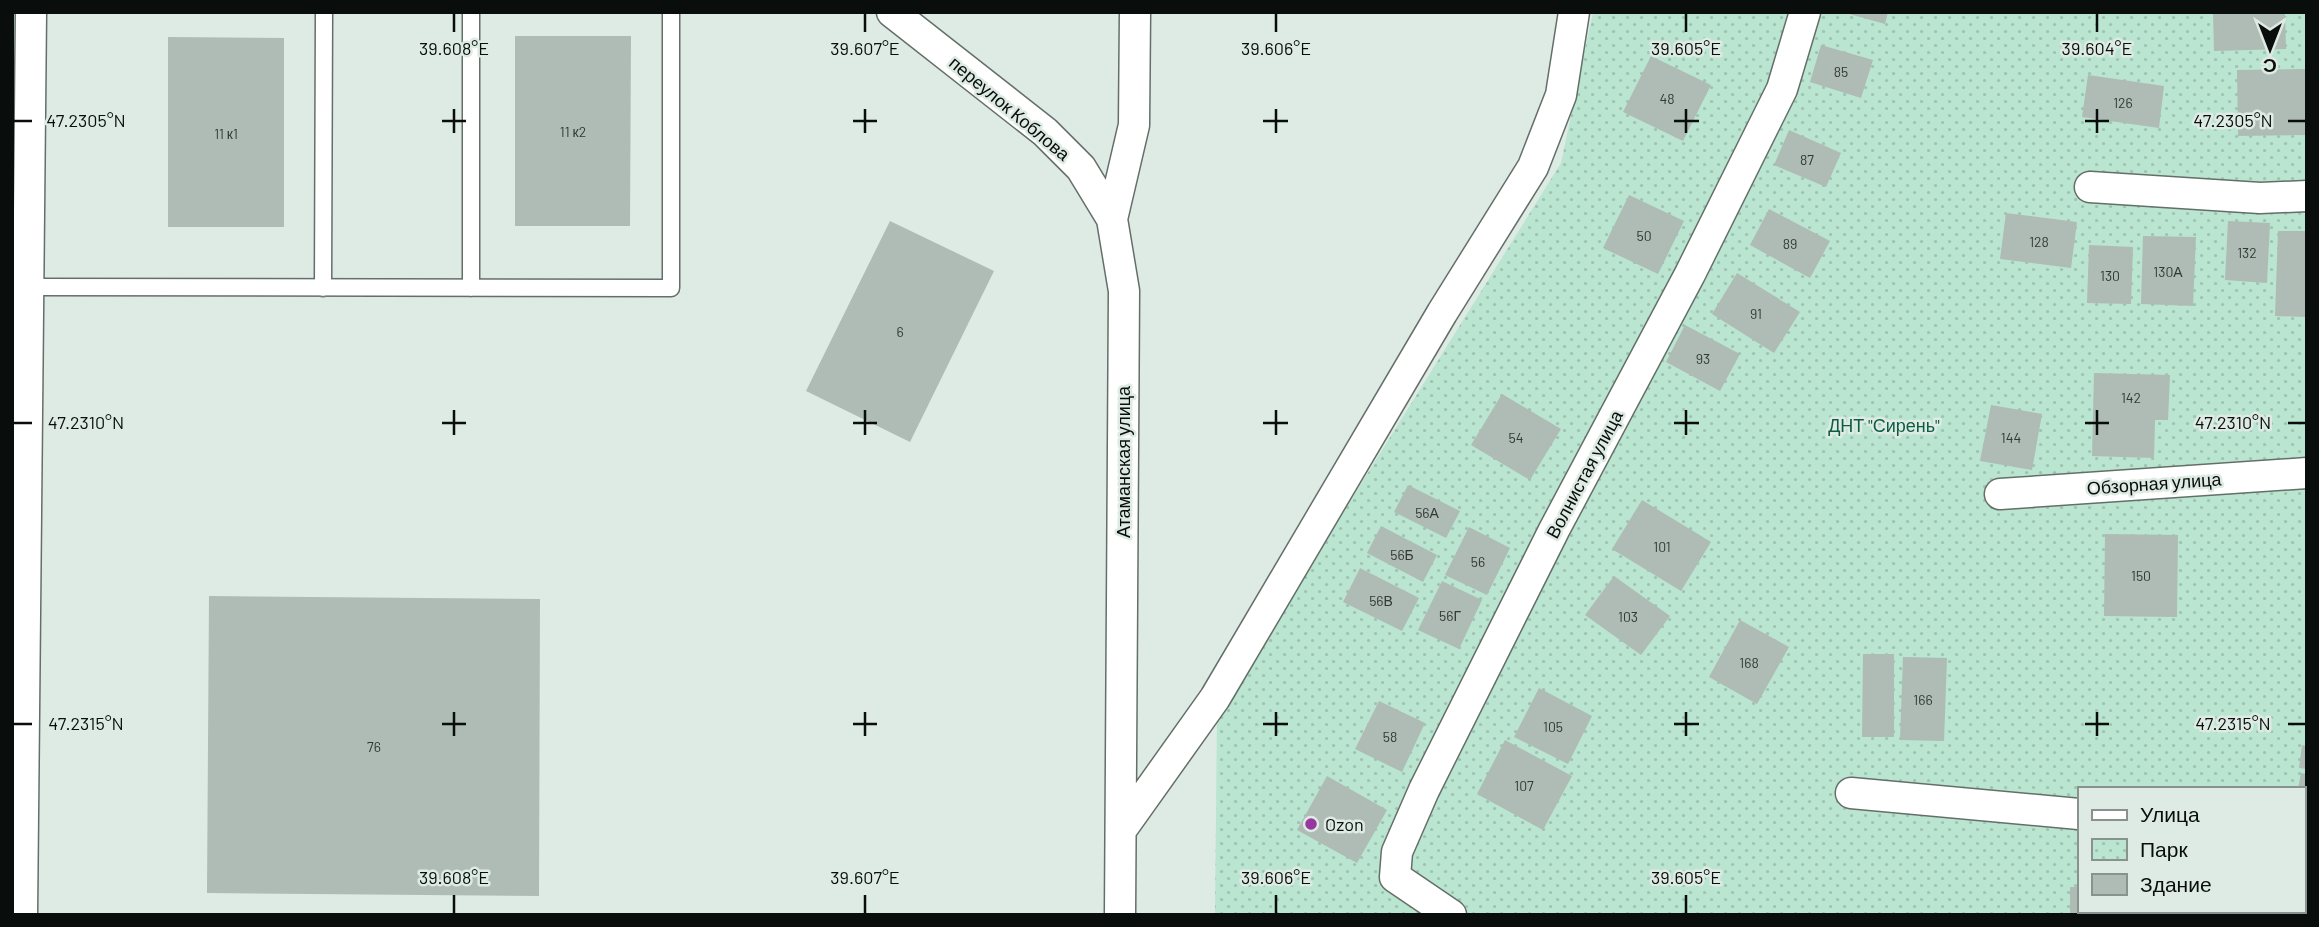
<svg xmlns="http://www.w3.org/2000/svg" width="2319" height="927" font-family="Barlow,sans-serif">
<style>
.park{fill:url(#park-dots);fill-rule:evenodd}
.building{fill:#afbbb5}
.lines{fill:none;stroke-linecap:round;stroke-linejoin:round}
.service-casing{stroke:#646f69;stroke-width:19}
.minor-casing{stroke:#646f69;stroke-width:33}
.service{stroke:#fff;stroke-width:16}
.minor{stroke:#fff;stroke-width:30}
.ticks{fill:none;stroke:#090d0b;stroke-width:2.5}
.poi-dot{fill:#97379f;stroke:#deebe4;stroke-width:2.5}
.labels{text-anchor:middle;dominant-baseline:central;stroke-width:5;stroke-linejoin:round;paint-order:stroke}
.number-label{font-size:14px;fill:#323836}
.street-label{font-size:18px;fill:#090d0b;stroke:#deebe4}
.park-label{font-size:18px;fill:#0d5d42;stroke:#deebe4}
.poi-label{font-size:18px;fill:#090d0b;stroke:#deebe4;text-anchor:start}
.ticks-label{font-size:18px;text-anchor:middle;fill:#090d0b;stroke:#deebe4;stroke-width:5;stroke-linejoin:round;paint-order:stroke}
</style>
<defs>
<pattern id="park-dots" width="8" height="8" patternUnits="userSpaceOnUse" patternTransform="scale(1.75)"><rect width="8" height="8" fill="#bae5d0"/><path d="M2 2h.1M6 6h.1" fill="none" stroke="#9fc3b1" stroke-width="1.8" stroke-linecap="round"/></pattern>
</defs>
<rect width="100%" height="100%" fill="#deebe4"/>
<!-- park -->
<path class="park" d="M1593 12H2307V915H1215L1217 715 1561 163ZM2079 789H2303V911H2079Z"/>
<!-- building -->
<path class="building" d="M1842 12H1888L1885 24Z
M2213 12H2285L2286 49 2214 51Z
M515 36H631L630 226H515Z
M168 37 284 38V227H168Z
M1821 45 1873 60 1861 98 1810 82Z
M1651 56 1711 85 1683 141 1623 112Z
M2307 69V135L2238 136 2237 70Z
M2088 75 2164 86 2159 128 2082 117Z
M1789 130 1841 153 1826 187 1774 165Z
M1629 195 1684 221 1658 274 1603 248Z
M1769 209 1830 241 1810 278 1750 245Z
M2006 213 2077 222 2071 268 2000 259Z
M890 221 994 271 910 442 806 391Z
M2228 221 2270 223 2267 283 2225 280Z
M2278 231H2307V317L2275 316Z
M2143 236 2196 237 2193 306 2141 304Z
M2089 245 2133 247 2131 304 2087 303Z
M1737 273 1800 312 1774 353 1712 314Z
M1685 325 1740 354 1720 391 1666 362Z
M2094 373 2170 375 2168 420H2155L2154 458 2092 456Z
M1502 394 1561 429 1530 480 1471 445Z
M1991 405 2042 414 2032 470 1980 461Z
M1408 485 1460 511 1446 538 1394 512Z
M1642 500 1711 542 1681 591 1612 549Z
M1381 526 1437 555 1423 582 1367 553Z
M1469 527 1510 548 1487 595 1445 575Z
M2105 534 2178 535 2177 617 2104 616Z
M1360 568 1419 598 1402 631 1343 602Z
M1614 576 1670 616 1641 655 1585 615Z
M1442 581 1482 600 1459 649 1418 630Z
M209 596 540 599 539 896 207 893Z
M1740 620 1789 647 1757 704 1709 677Z
M1863 654H1894V737H1862Z
M1903 657 1947 658 1944 741 1900 740Z
M1539 688 1592 716 1568 764 1514 737Z
M1379 701 1425 723 1402 772 1355 749Z
M1505 740 1572 776 1543 830 1477 794Z
M2302 745 2307 746V769L2299 768Z
M2301 773 2307 774V798L2303 797V789H2298Z
M1327 776 1387 810 1357 863 1297 830Z
M2070 887H2079V911H2135V915H2070Z
M2231 911H2297V915H2231Z"/>
<g class="lines">
<!-- service casing -->
<g class="service-casing">
<path id="service" d="M471 12V288
M28 287 671 288V12
M323 288 324 12"/>
</g>
<!-- minor casing -->
<g class="minor-casing">
<path id="minor" d="M892 12 1045 132 1081 168 1112 219
M2090 187 2260 198 2307 196
M2000 494 2307 473
M1851 793 2079 814
M2303 820H2307
M1121 830 1215 698 1442 313 1533 167 1561 95 1574 12
M22 915 31 12
M1120 915 1124 291 1112 219 1134 125 1135 12
M1451 915 1395 877 1397 852 1424 790 1554 530 1690 274 1782 89 1805 12"/>
</g>
<!-- service -->
<use href="#service" class="service"/>
<!-- minor -->
<use href="#minor" class="minor"/>
</g>
<!-- ticks -->
<path class="ticks" d="M454 14V32M865 14V32M1276 14V32M1686 14V32M2097 14V32M454 109V133M865 109V133M1276 109V133M1686 109V133M2097 109V133M14 121H32M442 121H466M853 121H877M1263 121H1288M1674 121H1699M2085 121H2109M2288 121H2305M454 410V435M865 410V435M1276 410V435M1686 410V435M2097 410V435M14 423H32M442 423H466M853 423H877M1263 423H1288M1674 423H1699M2085 423H2109M2288 423H2305M454 712V736M865 712V736M1276 712V736M1686 712V736M2097 712V736M14 724H32M442 724H466M853 724H877M1263 724H1288M1674 724H1699M2085 724H2109M2288 724H2305M454 895V913M865 895V913M1276 895V913M1686 895V913"/>
<!-- markers -->
<circle class="poi-dot" cx="1311" cy="824" r="7"/>
<g class="labels">
<!-- number labels -->
<g class="number-label">
<text x="1841" y="71">85</text>
<text x="1667" y="98">48</text>
<text x="2123" y="102">126</text>
<text x="573" y="131">11 к2</text>
<text x="226" y="133">11 к1</text>
<text x="1807" y="159">87</text>
<text x="1644" y="235">50</text>
<text x="2039" y="241">128</text>
<text x="1790" y="243">89</text>
<text x="2247" y="252">132</text>
<text x="2168" y="271">130А</text>
<text x="2110" y="275">130</text>
<text x="1756" y="313">91</text>
<text x="900" y="331">6</text>
<text x="1703" y="358">93</text>
<text x="2131" y="397">142</text>
<text x="1516" y="437">54</text>
<text x="2011" y="437">144</text>
<text x="1427" y="512">56А</text>
<text x="1662" y="546">101</text>
<text x="1402" y="554">56Б</text>
<text x="1478" y="561">56</text>
<text x="2141" y="575">150</text>
<text x="1381" y="600">56В</text>
<text x="1450" y="615">56Г</text>
<text x="1628" y="616">103</text>
<text x="1749" y="662">168</text>
<text x="1923" y="699">166</text>
<text x="1553" y="726">105</text>
<text x="1390" y="736">58</text>
<text x="374" y="746">76</text>
<text x="1524" y="785">107</text>
</g>
<!-- street labels -->
<g class="street-label">
<text transform="translate(1010 108) rotate(40)">переулок Коблова</text>
<text transform="translate(1123 462) rotate(-90)">Атаманская улица</text>
<text transform="translate(1584 474) rotate(-62)">Волнистая улица</text>
<text transform="translate(2154 483) rotate(-4)">Обзорная улица</text>
</g>
<!-- park labels -->
<g class="park-label">
<text x="1884" y="425">ДНТ "Сирень"</text>
</g>
<!-- poi labels -->
<g class="poi-label">
<text x="1325" y="824">Ozon</text>
</g>
</g>
<g class="ticks-label">
<text x="454" y="55">39.608°E</text>
<text x="865" y="55">39.607°E</text>
<text x="1276" y="55">39.606°E</text>
<text x="1686" y="55">39.605°E</text>
<text x="2097" y="55">39.604°E</text>
<text x="2233" y="127">47.2305°N</text>
<text x="86" y="127">47.2305°N</text>
<text x="2233" y="429">47.2310°N</text>
<text x="86" y="429">47.2310°N</text>
<text x="2233" y="730">47.2315°N</text>
<text x="86" y="730">47.2315°N</text>
<text x="454" y="884">39.608°E</text>
<text x="865" y="884">39.607°E</text>
<text x="1276" y="884">39.606°E</text>
<text x="1686" y="884">39.605°E</text>
</g>
<!-- border -->
<rect width="2319" height="927" fill="none" stroke="#090d0b" stroke-width="28"/>
<!-- legend -->
<rect x="2078" y="787" width="228" height="126" fill="#deebe4" stroke="#89928d" stroke-width="2"/>
<rect x="2092" y="810" width="35" height="10" fill="#ffffff" stroke="#89928d" stroke-width="2"/>
<text x="2140" y="822" font-size="21" fill="#090d0b">Улица</text>
<rect x="2092" y="839" width="35" height="21" fill="url(#park-dots)" stroke="#89928d" stroke-width="2"/>
<text x="2140" y="857" font-size="21" fill="#090d0b">Парк</text>
<rect x="2092" y="874" width="35" height="21" fill="#afbbb5" stroke="#89928d" stroke-width="2"/>
<text x="2140" y="892" font-size="21" fill="#090d0b">Здание</text>
<!-- north arrow -->
<g transform="translate(2270 49) rotate(180)" stroke="#deebe4" stroke-width="5" paint-order="stroke">
<path d="M0-5L12 26L0 18L-12 26Z" fill="#090d0b"/>
<text y="-10" font-size="19" font-weight="bold" text-anchor="middle" fill="#090d0b">С</text>
</g>
</svg>
